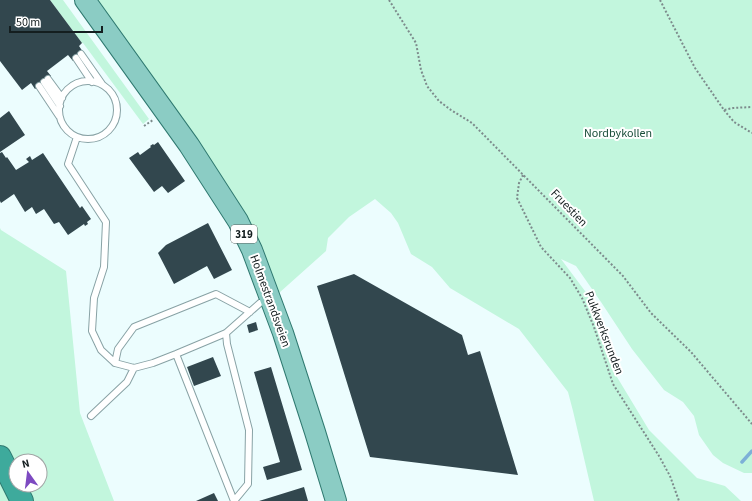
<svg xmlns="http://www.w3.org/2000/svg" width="752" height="501" font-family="'Source Sans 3',sans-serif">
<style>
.green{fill:#c2f6dd;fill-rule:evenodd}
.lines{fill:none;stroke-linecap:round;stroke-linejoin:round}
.stream{stroke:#7db0d7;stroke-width:3.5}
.building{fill:#32474e}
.lane-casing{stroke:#88a2a5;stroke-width:8}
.primary-casing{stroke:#2f7970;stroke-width:22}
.highway-casing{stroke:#2f7970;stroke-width:24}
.path{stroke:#7d8b8c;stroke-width:2;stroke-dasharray:2 2;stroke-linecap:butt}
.lane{stroke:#fff;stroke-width:6}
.primary{stroke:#8bccc4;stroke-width:20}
.highway{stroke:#3eaa9c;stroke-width:22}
.labels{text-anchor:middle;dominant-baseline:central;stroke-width:4;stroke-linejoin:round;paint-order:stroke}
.shield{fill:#fff;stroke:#5a6262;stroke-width:1}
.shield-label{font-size:11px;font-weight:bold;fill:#141e1f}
.park-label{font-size:12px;fill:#194d39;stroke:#fff}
.street-label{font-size:12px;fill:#141e1f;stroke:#fff}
</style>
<rect width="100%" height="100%" fill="#ecfdfe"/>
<!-- green -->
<path class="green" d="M50 0H63L149 119 143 124 83 43H82Z
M95 0H752V473H744L723 463 713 455 699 435 694 416 683 402 664 390 632 349 601 302 576 266 561 259 591 299 617 377 649 430 697 478 725 486 741 501H594L573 411 568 392 519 329 450 288 432 267 411 254 398 223 391 213 375 199 349 217 328 238 326 251 279 293 260 249Z
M0 228 1 230 66 271 80 413 114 501H0ZM16 461H40V485H16Z"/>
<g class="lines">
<!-- stream -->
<path class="stream" d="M742 462 752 451"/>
</g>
<!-- building -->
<path class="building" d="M0 0H50L82 43 79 46 83 52 73 61 68 55 47 71 51 76 44 82 35 89 31 83 22 90 0 61Z
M9 111 25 135 0 152V118Z
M158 142 185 181 168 193 162 186 154 192 129 158 138 152 140 155 151 147 150 146 153 144 154 145Z
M2 152 6 158 7 157 16 170 29 162 26 159 30 156 32 160 43 153 80 208 82 206 91 219 87 222 88 224 85 226 84 224 68 235 59 222 54 224 44 209 36 214 32 207 25 212 14 194 1 203 0 201V153Z
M208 223 232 270 214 279 207 266 174 284 158 253 166 245Z
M354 274 462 335 468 355 480 351 518 475 370 457 317 286Z
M256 322 258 330 249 333 247 325Z
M213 357 221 376 194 386 187 367Z
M271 367 302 470 267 480 263 467 280 462 254 372Z
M304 487 308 501H259Z
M214 493 218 501H196Z"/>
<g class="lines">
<!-- lane casing -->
<g class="lane-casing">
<path id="lane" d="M81 54 102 84
M76 58 92 82
M48 79 62 98
M59 110a29 29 0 1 1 58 0a29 29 0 1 1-58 0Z
M44 82 60 106
M39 86 59 116
M77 137 68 164 106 222 104 267 94 298 92 331 101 350 115 363 134 368 153 363 176 354 226 333 260 303 267 300
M226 333 227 344 249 430 248 484 234 501
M176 354 234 501
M115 363 118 349 134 327 216 294 250 312
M91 416 127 382 134 368"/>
</g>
<!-- primary casing -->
<g class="primary-casing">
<path id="primary" d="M85 0 189 145 238 221 252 250 283 333 315 432 336 501"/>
</g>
<!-- highway casing -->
<g class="highway-casing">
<path id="highway" d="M0 457 22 501"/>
</g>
<!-- path -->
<path class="path" d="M389 0 416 43 421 70 427 86 439 101 451 110 472 123 623 276 651 313 691 352 752 424
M660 0 695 68 724 110 733 108 752 107
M724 110 734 122 752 133
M144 126 153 120
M523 175 519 183 517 198 541 247 570 278 582 298 594 327 613 384 659 456 670 476 679 501"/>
<!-- lane -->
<use href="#lane" class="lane"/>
<!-- primary -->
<use href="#primary" class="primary"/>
<!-- highway -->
<use href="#highway" class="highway"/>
</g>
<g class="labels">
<!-- shield labels -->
<rect class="shield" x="231" y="225" width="26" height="18" rx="3"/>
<g class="shield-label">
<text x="244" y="234">319</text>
</g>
<!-- park labels -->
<g class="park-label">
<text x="618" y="133">Nordbykollen</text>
</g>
<!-- street labels -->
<g class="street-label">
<text transform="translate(569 208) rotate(46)">Fruestien</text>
<text transform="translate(270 301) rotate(70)">Holmestrandsveien</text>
<text transform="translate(604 333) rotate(69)">Pukkverksrunden</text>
</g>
</g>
<!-- north arrow -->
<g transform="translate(28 473) rotate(346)"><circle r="19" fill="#ffffff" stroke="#a1a5a5"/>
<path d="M0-3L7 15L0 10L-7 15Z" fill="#7d4ac1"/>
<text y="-6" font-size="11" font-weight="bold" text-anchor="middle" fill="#141e1f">N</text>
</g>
<!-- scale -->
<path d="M10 26v6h92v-6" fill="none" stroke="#141e1f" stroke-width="2"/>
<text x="16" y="26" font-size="12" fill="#141e1f" stroke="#ffffff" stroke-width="3" paint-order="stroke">50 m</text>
</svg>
